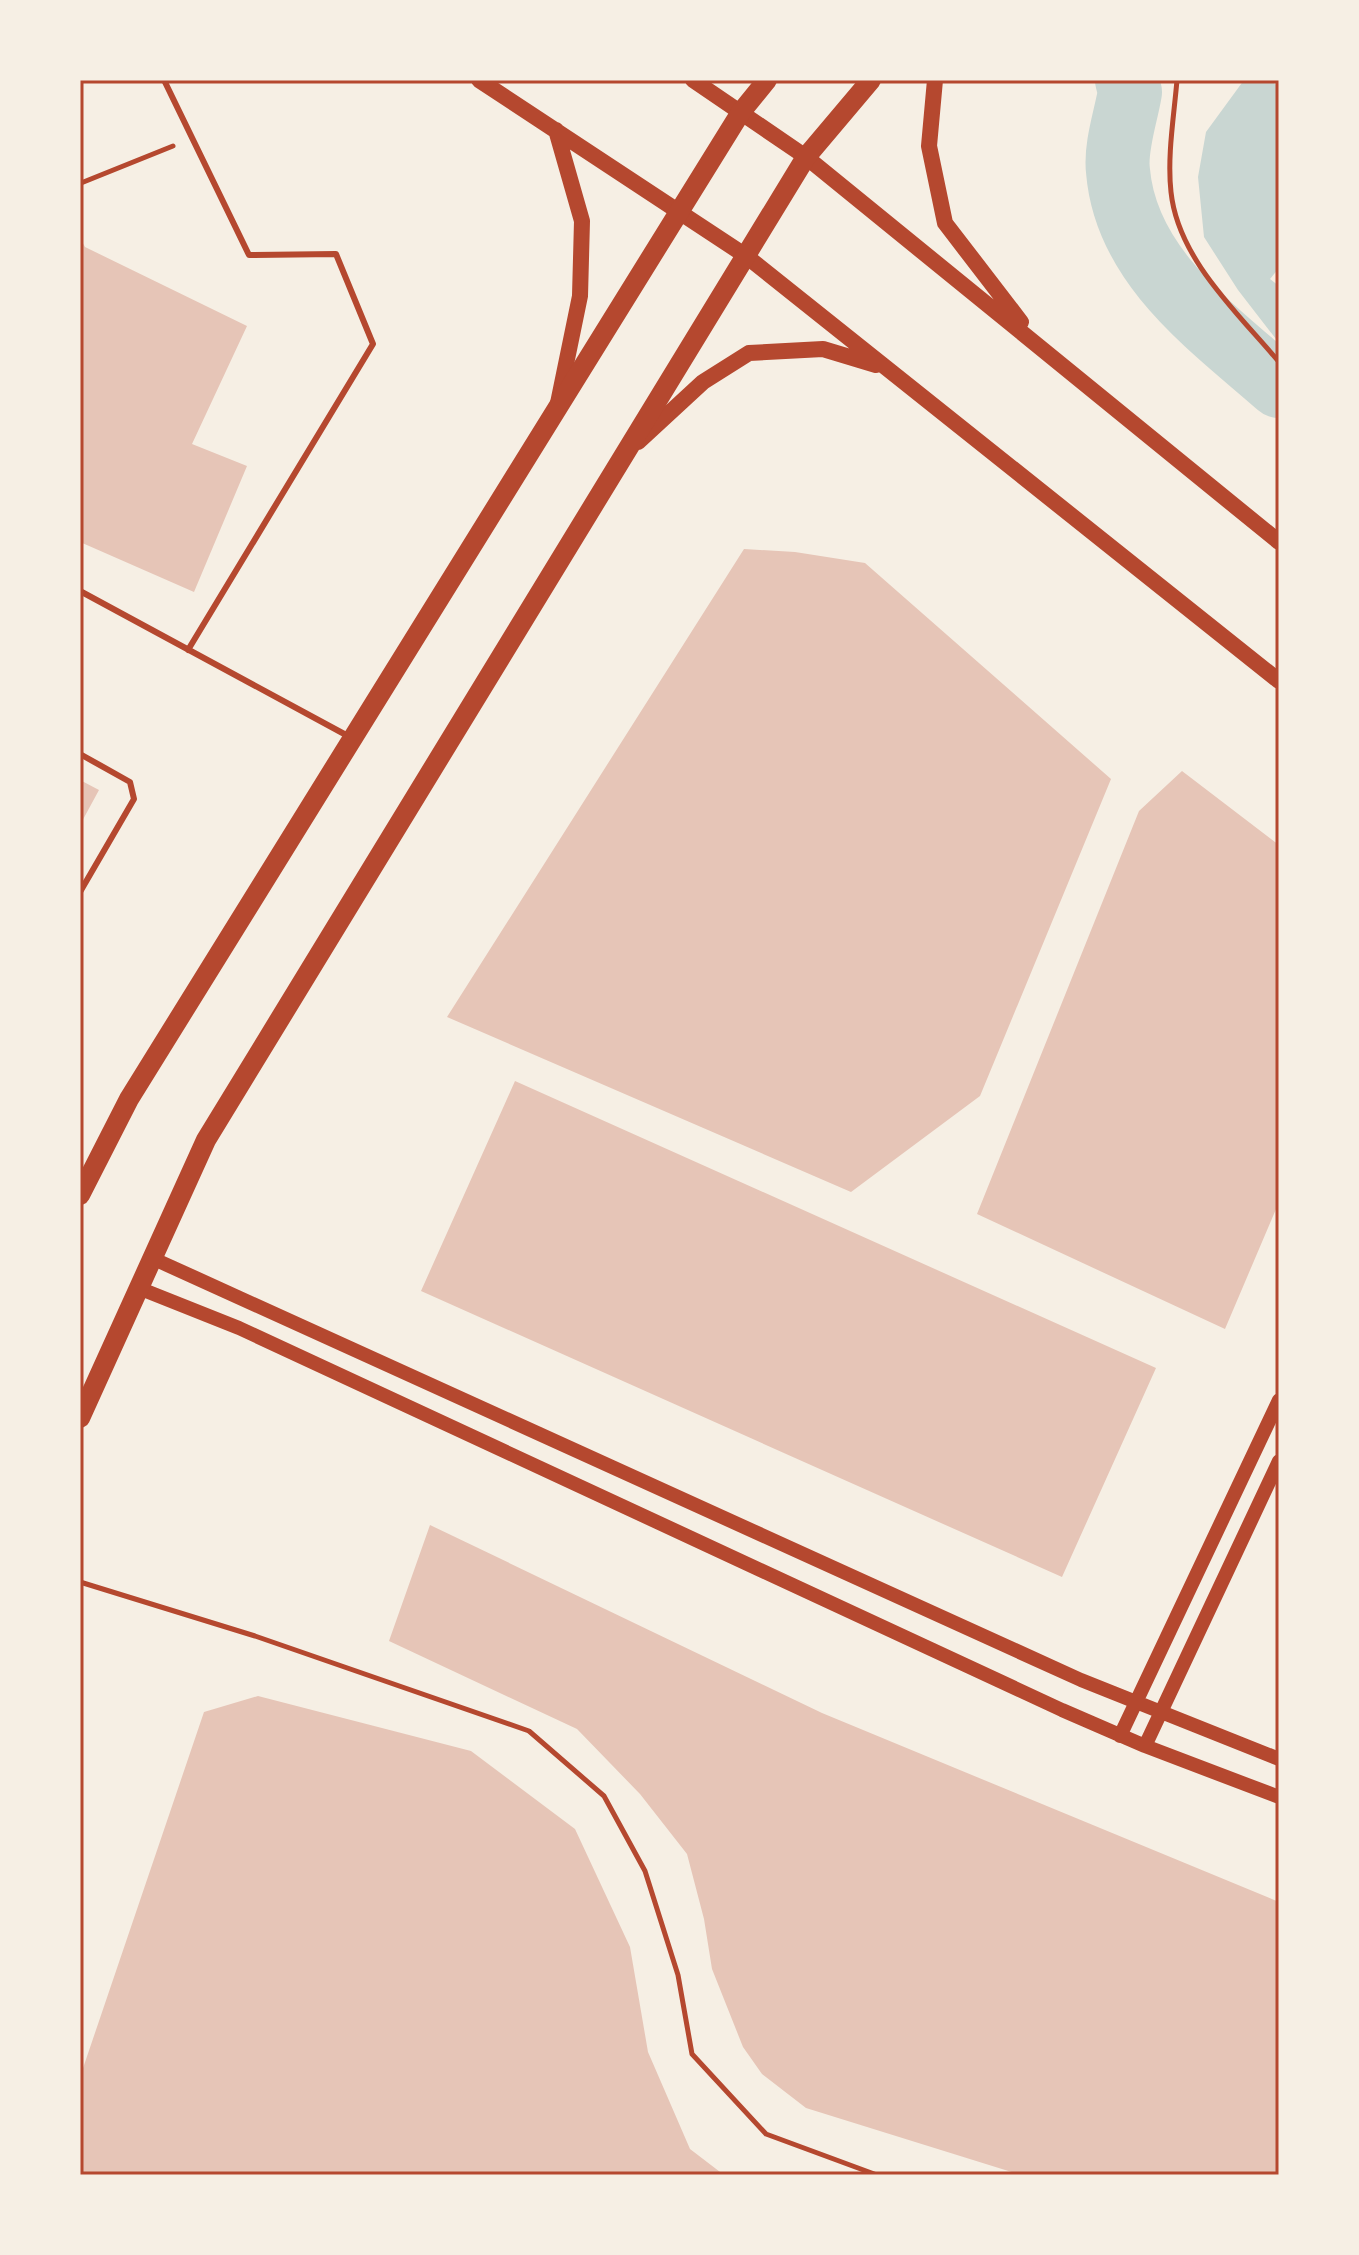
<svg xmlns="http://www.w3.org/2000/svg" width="1359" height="2255" font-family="Ubuntu,sans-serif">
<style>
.water{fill:#c9d6d2}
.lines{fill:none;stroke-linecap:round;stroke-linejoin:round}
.river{stroke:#c9d6d2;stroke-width:64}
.building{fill:#e6c5b7}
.path{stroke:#b5482f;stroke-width:5}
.service{stroke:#b5482f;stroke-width:6}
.tertiary{stroke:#b5482f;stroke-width:14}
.secondary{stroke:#b5482f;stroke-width:16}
.primary{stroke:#b5482f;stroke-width:20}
.neatline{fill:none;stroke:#b5482f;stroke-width:3}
</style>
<rect width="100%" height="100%" fill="#f6efe4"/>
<!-- water -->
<path class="water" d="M1244 80H1270L1279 87V268L1270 279 1279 286V343L1238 290 1204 237 1198 177 1206 132Z"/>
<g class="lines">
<!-- river -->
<path class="river" d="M1127 80 1130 92C1126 116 1115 147 1118 171 1126 267 1212 327 1279 386"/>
</g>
<!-- building -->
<path class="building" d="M80 238 85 247 247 326 192 444 247 466 194 592 80 542Z
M744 549 795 552 865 563 1111 779 980 1096 851 1192 447 1017Z
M1182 771 1279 845V1202L1225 1329 977 1214 1139 811Z
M80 780 99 790 80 825Z
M515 1081 1156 1368 1062 1577 421 1291Z
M430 1525 822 1713 1279 1902V2175H1021L806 2108 762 2074 743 2047 712 1969 704 1919 687 1854 640 1794 577 1729 389 1641Z
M258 1696 471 1751 575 1829 630 1947 648 2052 690 2149 724 2175H80V2077L204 1712Z"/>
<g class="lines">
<!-- path -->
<path class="path" d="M1177 80C1174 116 1167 156 1171 192 1178 259 1238 313 1279 362
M81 183 173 146
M80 1582 255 1636 529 1731 604 1796 645 1871 678 1975 692 2054 766 2134 877 2175"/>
<!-- service -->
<path class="service" d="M164 80 249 255 336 254 373 344 188 650
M80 591 348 736
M80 754 130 782 134 799 80 892"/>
<!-- tertiary -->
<path class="tertiary" d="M154 1259 1081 1680 1279 1759
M141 1289 239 1328 1062 1710 1145 1746 1279 1797
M1120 1736 1279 1400
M1145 1746 1279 1461"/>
<!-- secondary -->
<path class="secondary" d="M479 80 746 256 1279 681
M693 80 806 157 1279 542
M935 80 929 146 945 223 1021 322
M556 130 582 221 580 296 558 403
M638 442 703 382 749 353 823 349 876 365"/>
<!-- primary -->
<path class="primary" d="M80 1195 129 1099 741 112 767 80
M80 1418 206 1140 806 157 871 80"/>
</g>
<!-- border -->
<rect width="1359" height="2255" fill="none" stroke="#f6efe4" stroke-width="164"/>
<rect x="82" y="82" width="1195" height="2091" class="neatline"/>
</svg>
